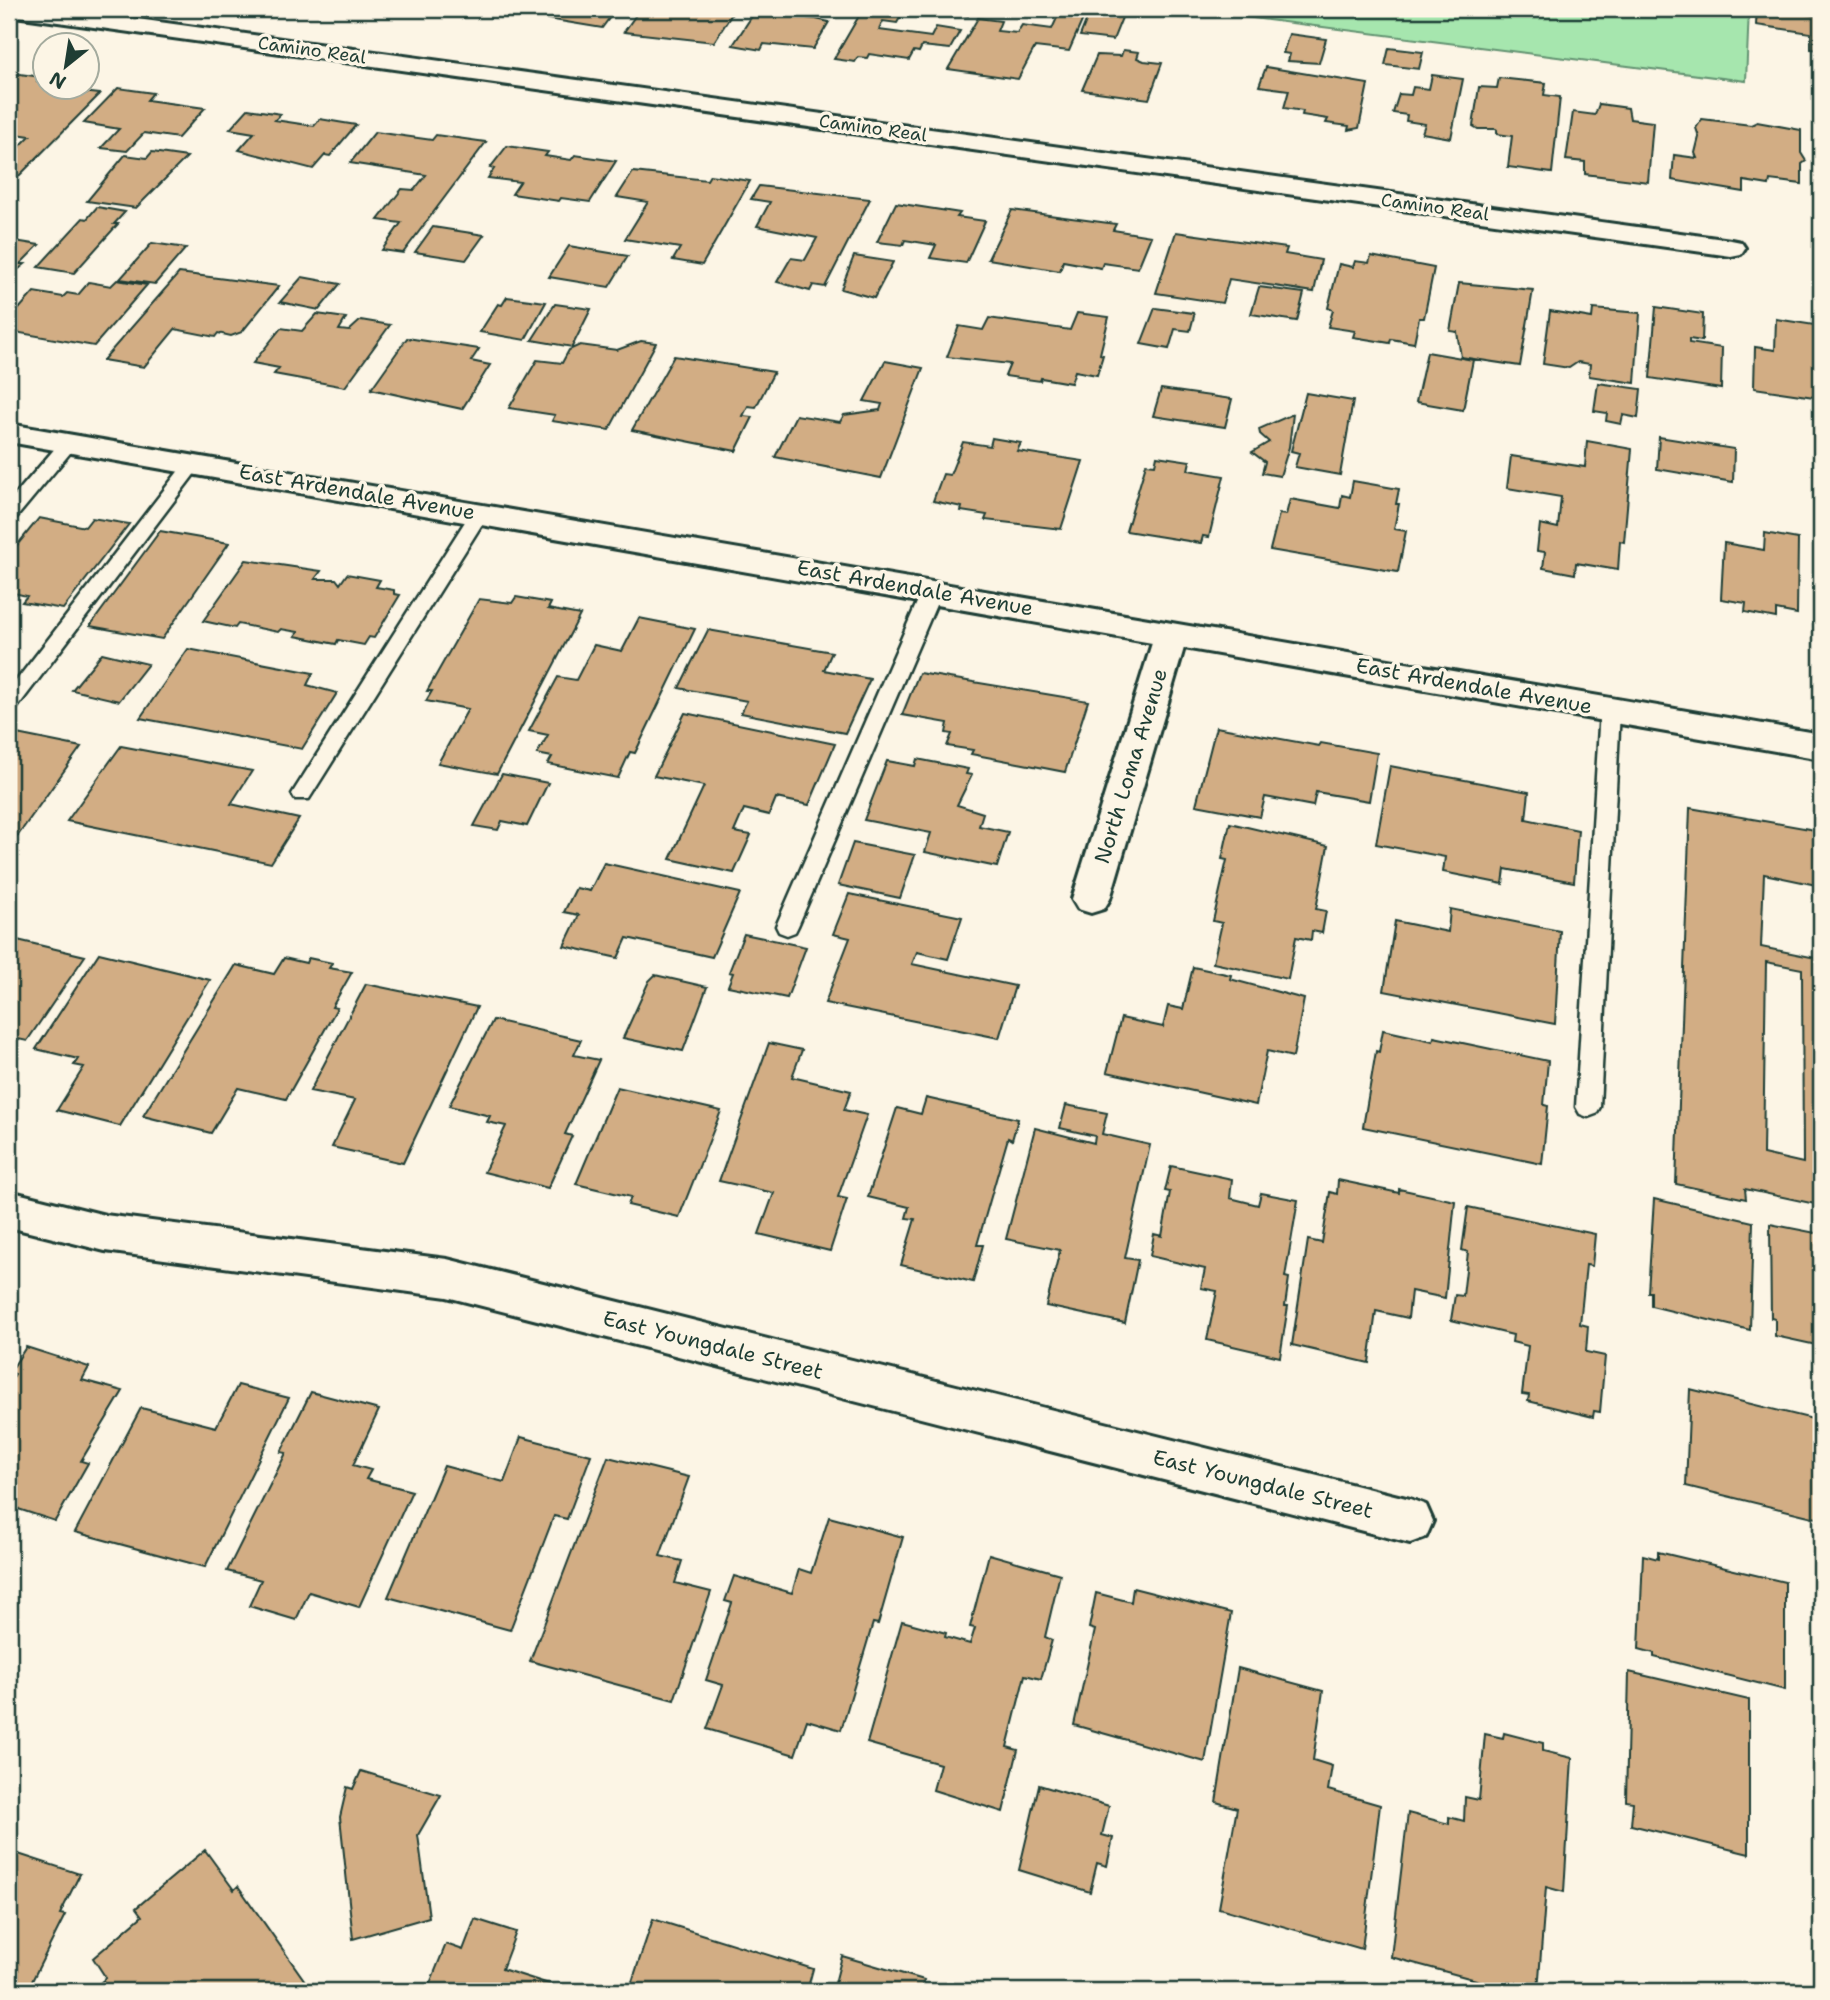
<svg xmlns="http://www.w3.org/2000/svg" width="1830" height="2000" font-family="'Shantell Sans',sans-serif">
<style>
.green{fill:#a6e6ae;stroke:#629271;stroke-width:2}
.building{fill:#d2ad84;stroke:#1f3d34;stroke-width:2;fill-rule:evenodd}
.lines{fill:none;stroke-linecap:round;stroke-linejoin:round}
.lane-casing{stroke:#1f3d34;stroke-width:5}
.street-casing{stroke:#1f3d34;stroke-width:6}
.lane{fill:#fcf5e5;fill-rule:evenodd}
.street{fill:#fcf5e5;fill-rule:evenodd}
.labels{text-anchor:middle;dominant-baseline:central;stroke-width:7;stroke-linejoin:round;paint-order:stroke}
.far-street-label{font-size:18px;fill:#1f3d34;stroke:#fcf5e5}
.street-label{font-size:21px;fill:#1f3d34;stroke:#fcf5e5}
</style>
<rect width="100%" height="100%" fill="#fcf5e5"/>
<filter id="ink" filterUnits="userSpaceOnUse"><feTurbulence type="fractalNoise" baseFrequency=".0143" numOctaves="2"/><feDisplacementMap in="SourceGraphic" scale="14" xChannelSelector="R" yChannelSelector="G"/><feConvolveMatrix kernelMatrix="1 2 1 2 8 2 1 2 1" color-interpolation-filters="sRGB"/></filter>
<g filter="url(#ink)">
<!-- green -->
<path class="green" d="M1167 9H1749L1746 81 1182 9Z"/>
<!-- building -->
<path class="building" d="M551 9H616L602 28 542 18Z
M640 9H735L714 42 624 32Z
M863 9H905L897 23 883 21 879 30 931 37 936 27 960 31 950 49 922 46 919 52 914 51 909 60 869 54 867 58 858 57 855 62 834 59Z
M922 9H971L968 16Z
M1061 9 1086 12 1069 51 1035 47 1018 79 948 69 978 18 1001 21 997 31 1017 33 1022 25 1052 29Z
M1757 9H1804V14L1821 17V50L1811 49V33L1756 25Z
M1090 11 1123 15 1113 40 1080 36Z
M754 13 816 19 829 22 813 49 764 44 761 50 733 45Z
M1289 34 1326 39 1319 63 1288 61 1290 54 1283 53Z
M1389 48 1423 52 1419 69 1385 65Z
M1123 50 1139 52 1137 58 1144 61 1162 63 1149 99 1082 90 1097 55 1121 56Z
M1266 67 1368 84 1359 128 1348 130 1349 126 1326 123 1328 119 1302 115 1303 111 1284 108 1289 90 1259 86Z
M12 73 42 77 37 82 46 84V88L100 94 9 186V157L30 136 9 133V76Z
M1432 75 1463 79 1451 138 1422 133 1425 124 1406 121 1407 115 1393 113 1399 94 1411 95 1413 87 1429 89Z
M1499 78 1546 83 1544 95 1560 97 1552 173 1508 167 1512 136 1497 134V130L1496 129H1478L1473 126 1479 87 1497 88Z
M118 88 153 93 147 100 205 108 178 138 144 133 127 151 101 148 119 129 84 123Z
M1599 104 1628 108 1630 119 1653 122 1648 182 1585 174V162L1566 160 1573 112 1595 115Z
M248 109 281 114 275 120 314 126 320 119 356 125 330 156 325 155 313 169 239 150 254 133 230 129Z
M1702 119 1751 125 1757 122 1801 130V153L1806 161 1802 164V184L1770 180 1769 185 1744 181V192L1672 180 1674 155 1697 158 1695 153 1699 137 1696 128Z
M375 132 432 140 436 135 486 142 403 253 382 250 401 223 378 220 402 189 414 190 426 175 350 163Z
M507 146 548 152 545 156 571 160 575 155 616 161 590 202 561 198 559 201 512 194 520 182 488 178 494 169 490 168Z
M152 152 187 157 136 208 87 201 125 155 147 158Z
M633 172 707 180 710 175 750 181 702 265 673 260 680 248 625 239 648 202 617 197Z
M759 186 870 199 825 287 813 285 810 291 777 282 791 258 805 260 817 238 757 226 770 202 751 199Z
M896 203 960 213 957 217 985 221 966 263 930 258 936 245 905 240 903 245 877 242Z
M97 207 125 212 114 224H118L74 273 38 267 83 218 87 219Z
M1012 210 1116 224 1113 230 1151 236 1138 268 1103 263 1101 268 1063 261 1060 271 988 259Z
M433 227 484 235 466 260 415 252Z
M1176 232 1287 248 1285 254 1321 260 1314 292 1229 279 1222 303 1156 293Z
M9 240 39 245 20 264H25L9 277Z
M152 243 186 248 155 284 120 279Z
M569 246 628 256 609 287 549 277Z
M854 256 893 262 874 298 841 289Z
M1371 256 1434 268 1424 318H1419L1414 343 1391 339 1390 343 1353 337 1355 331 1328 327 1333 310 1328 308 1339 264 1353 267 1355 261 1369 263Z
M179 273 279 286 242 332 231 336 218 333 215 337 175 329 144 367 103 360Z
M302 277 340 284 319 310 280 302Z
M117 280 147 285 94 346 9 331V320L34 292 63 297 67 293 78 295 89 282 111 286Z
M1459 283 1533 290 1520 366 1461 357 1457 332 1450 331Z
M1259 287 1304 293 1297 321 1251 314Z
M507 297 546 302 525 340 480 332 498 304 502 305Z
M555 304 591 309 572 347 532 340Z
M1656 307 1703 314 1702 341 1689 339V343L1722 348 1721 389 1650 378Z
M1155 308 1193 313 1194 316 1190 331 1175 329 1169 349 1141 344Z
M1593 309 1640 313 1635 383 1589 376 1590 364 1578 362 1569 368 1543 364 1550 311 1592 318Z
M1077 313 1109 317 1100 354 1103 355 1097 375 1075 371 1071 383 1041 378 1040 381 1005 376 1010 364 947 357 959 326 983 330 989 318 1070 330Z
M317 314 346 318 339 330 349 331 361 320 390 325 345 387 274 374 279 368 253 363 281 328 302 331Z
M1776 319 1821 326V398L1754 388 1755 347 1775 350Z
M407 338 479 349 471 361 490 365 462 409 371 389Z
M641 341 656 343 609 430 552 421 555 415 509 408 537 360 562 363 569 350 580 345 617 350Z
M1427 352 1473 360 1463 410 1416 402Z
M674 356 774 372 756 407 748 406 743 416 753 417 736 451 632 430Z
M885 361 923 368 881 478 775 457 796 415 840 422 844 415 880 410 882 404 864 401Z
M1598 383 1641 389 1638 418 1623 415 1621 424 1606 421 1607 413 1594 411Z
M1161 389 1232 399 1225 427 1153 416Z
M1306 393 1353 401 1340 475 1295 467 1299 453 1291 451Z
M1293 414 1289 447 1280 476 1262 473 1265 462 1252 452 1269 442 1260 434 1259 429Z
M1659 437 1734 449 1733 482 1657 469Z
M992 438 1021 443 1017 451 1083 461 1061 529 985 520 987 515 961 511 962 507 933 501 943 474 950 475 963 442 990 446Z
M1587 441 1632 449 1624 542 1620 541 1618 570 1576 563 1575 574 1543 568 1545 552 1537 551 1540 524 1558 528 1561 497 1507 488 1511 456 1585 467Z
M1157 456 1190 461 1188 470 1224 476 1209 537 1203 536 1201 543 1126 531 1146 464 1155 465Z
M1353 481 1399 489 1396 504H1399L1394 529 1406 531 1398 572 1270 550 1279 514 1286 515 1290 499 1340 508 1342 495 1350 497Z
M39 518 85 527 92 518 129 524 63 609 22 602 27 596 9 592V555Z
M160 531 229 543 162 639 90 626Z
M1765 533 1798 539 1797 614 1776 610V618L1745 612 1746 603 1721 599 1724 543 1764 550Z
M246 560 321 571 315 579H336L340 584 347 574 380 580 376 587 394 590V594L400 595 374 638 369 637 364 645 338 640 336 644 295 636 298 632 281 629 278 632 238 624 235 628 203 621Z
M516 597 551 603 548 609 580 615 497 774 438 763 468 709 426 701 432 691H427L479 599 512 603Z
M639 618 695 629 635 753 630 752 618 778 548 764 552 757 537 754 548 735 529 731 558 677 576 680 594 645 622 651Z
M708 630 832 652 824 670 870 679 845 733 741 713 747 701 679 688Z
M188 649 313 673 307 685 337 693 302 749 140 718Z
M102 653 148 664 119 701 72 690Z
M919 673 1088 701 1065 772 971 754 973 750 947 746 952 734 946 733 948 723 902 715Z
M685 713 835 744 809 805 776 798 769 815 744 809 734 832 751 835 734 873 670 859 704 786 654 776Z
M1216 727 1319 746 1321 743 1377 753 1369 801 1316 792 1313 806 1265 797 1260 817 1196 805Z
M12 733 81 747 14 841 9 840V737Z
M121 746 252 771 231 804 299 819 271 863 67 821Z
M917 759 968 769 966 774 972 775 957 805 983 813 979 826 1008 832 997 867 925 852 931 833 864 820 887 761 915 766Z
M1390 766 1529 792 1526 819 1578 830 1574 882 1505 869 1503 884 1443 872 1445 857 1376 844Z
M502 774 548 783 527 826 502 821 498 830 474 826Z
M1690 808 1821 831V886L1764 874 1761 947 1821 959V1218L1820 1205 1745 1189 1746 1199 1676 1184ZM1766 962 1802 969 1803 1163 1763 1154Z
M1230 823 1328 846 1316 909 1326 911 1322 933 1312 931 1311 940 1296 937 1288 979 1213 963 1222 923 1213 921 1227 860 1222 859Z
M853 843 915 855 900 898 838 885Z
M604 863 740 893 712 957 627 938 618 958 564 946 579 915 564 912 576 888 590 891Z
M849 894 962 917 948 959 917 952 912 964 1015 986 999 1038 825 1003 850 938 833 934Z
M1450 909 1560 931 1555 1024 1384 991 1395 921 1448 932Z
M744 934 806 947 787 998 728 986 733 973 729 972Z
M9 938 85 956 27 1041 9 1037Z
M99 953 210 980 120 1126 57 1110 84 1067 74 1065 78 1059 36 1049Z
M284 958 306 963 308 958 332 963 329 968 352 972 332 1007 337 1008 286 1099 238 1088 211 1133 143 1116 236 965 274 974Z
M1193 967 1231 975 1230 979 1304 999 1293 1057 1267 1051 1256 1105 1107 1072 1121 1018 1163 1027 1168 1006 1183 1009Z
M655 975 707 987 683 1051 623 1038 649 981Z
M366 984 477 1007 403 1163 332 1147 355 1100 310 1091Z
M493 1020 581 1040 574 1055 599 1060 565 1134 572 1136 548 1188 484 1172 506 1126 487 1122 490 1116 449 1106Z
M1383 1030 1433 1041 1434 1037 1548 1061 1544 1105 1548 1106 1542 1164 1363 1127 1376 1051 1379 1052Z
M769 1043 802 1050 792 1077 851 1091 844 1110 867 1115 838 1197 847 1199 830 1251 759 1234 774 1193 719 1181Z
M617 1087 721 1111 679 1217 628 1205 631 1197 576 1184Z
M926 1098 1018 1119 1012 1140 1008 1138 977 1245H983L973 1282 901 1265 915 1219 906 1218 909 1207 868 1197 897 1108 921 1114Z
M1066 1105 1107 1113 1102 1134 1150 1145 1125 1258 1138 1260 1125 1323 1046 1306 1060 1250 1006 1239 1035 1128 1094 1143 1095 1136 1060 1128Z
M1171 1166 1232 1179 1230 1198 1258 1205 1261 1193 1298 1200 1285 1277 1289 1278 1285 1306H1288L1280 1357 1207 1340 1217 1291 1201 1288 1205 1269 1150 1256 1154 1234 1162 1236 1170 1192 1165 1191Z
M1338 1180 1399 1193V1189L1455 1201 1445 1298 1411 1291 1408 1318 1376 1311 1369 1363 1292 1345 1308 1240 1322 1243 1330 1192 1337 1194Z
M1654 1199 1753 1222 1750 1330 1651 1306V1292H1648Z
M1468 1207 1595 1234 1592 1266 1586 1265 1580 1324 1588 1326 1586 1352 1605 1356 1600 1412 1594 1411 1593 1417 1528 1401 1529 1395 1522 1394 1528 1346 1512 1342 1513 1335 1451 1320 1455 1295 1463 1296 1468 1252 1462 1250Z
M1770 1224 1821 1234V1346L1775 1336V1319L1771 1318Z
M26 1347 89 1367 82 1380 123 1391 81 1461 88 1463 55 1521 9 1506V1489L12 1484 9 1482V1384L15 1374 10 1372Z
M238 1385 289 1398 205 1567 75 1532 141 1408 216 1427Z
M1690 1389 1821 1421V1519L1686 1486Z
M311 1392 379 1410 353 1465 371 1470 366 1479 412 1491 359 1607 309 1592 296 1620 249 1606 261 1580 227 1571 286 1453 281 1452Z
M521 1437 591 1455 567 1519 554 1516 510 1630 388 1597 444 1466 504 1482Z
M608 1457 689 1477 660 1556 682 1561 675 1583 711 1592 674 1700 530 1661Z
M829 1517 903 1537 878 1624 873 1623 841 1730 807 1720 795 1755 707 1729 723 1685 706 1680 732 1603 725 1601 734 1576 792 1593 799 1569 811 1573Z
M1658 1552 1785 1582V1690L1654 1657V1653L1639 1649 1643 1555 1658 1559Z
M989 1554 1060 1574 1045 1637 1052 1640 1041 1679 1025 1675 1007 1747 1018 1750 1003 1812 933 1790 940 1764 867 1743 902 1621 946 1633 945 1637 970 1644 975 1628 970 1627Z
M1133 1588 1231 1613 1205 1762 1074 1725 1095 1630 1089 1628 1096 1593 1131 1602Z
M1238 1668 1323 1691 1313 1760 1332 1766 1328 1790 1380 1805 1362 1949 1219 1908 1237 1808 1216 1802Z
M1629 1672 1749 1700V1854L1631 1825 1633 1802 1626 1801Z
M1504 1733 1543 1743V1751L1572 1758 1564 1892 1546 1887 1538 1991H1517L1391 1957 1408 1813 1449 1824V1817L1464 1821 1465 1797 1479 1800 1485 1734 1503 1738Z
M361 1771 441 1795 418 1835 429 1917 353 1939 340 1817 347 1787 353 1789Z
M1039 1785 1109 1806 1102 1835 1113 1838 1107 1866 1097 1863 1090 1892 1019 1870Z
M205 1850 234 1890 238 1886 312 1991H90L106 1978 93 1958 142 1916 136 1908Z
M9 1851 80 1874 60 1914 65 1915 27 1991H9Z
M475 1919 516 1932 502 1969 571 1991H427L446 1944 463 1950Z
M653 1919 813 1969 807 1991H629Z
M842 1956 924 1980 921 1991H833Z"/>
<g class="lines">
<!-- lane casing -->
<g class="lane-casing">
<path id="lane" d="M69 437 78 443 75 447 16 518 9 520V502L63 439Z
M193 458 202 464 199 468 16 709 9 711V690L187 460Z
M480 507 489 513 309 799H295L292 794 295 789 473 509Z
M932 585 942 591 798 926 795 932 787 935 779 932 776 926 922 591Z
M1610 703 1620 710 1600 1107 1596 1114 1588 1117 1580 1114 1576 1107 1600 710Z"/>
</g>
<!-- street casing -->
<g class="street-casing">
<path id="street" d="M9 9H65L1731 240 1741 242 1745 248 1741 254 1731 256 15 16 9 15Z
M9 424 1821 734V759L1184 648 1110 899 1104 909 1091 913 1078 909 1072 899 1152 643 9 442Z
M9 1191 105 1215 447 1259 1410 1499 1426 1505 1433 1521 1426 1537 1410 1543 447 1297 105 1251 9 1227Z"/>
</g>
<!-- lane -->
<use href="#lane" class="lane"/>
<!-- street -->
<use href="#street" class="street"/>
</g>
</g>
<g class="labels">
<!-- far-street labels -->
<g class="far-street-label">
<text transform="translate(312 50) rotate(8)">Camino Real</text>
<text transform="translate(873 128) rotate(8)">Camino Real</text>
<text transform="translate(1435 207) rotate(8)">Camino Real</text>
</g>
<!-- street labels -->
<g class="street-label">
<text transform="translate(357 492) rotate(10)">East Ardendale Avenue</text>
<text transform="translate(915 588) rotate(10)">East Ardendale Avenue</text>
<text transform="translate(1474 686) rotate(10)">East Ardendale Avenue</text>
<text transform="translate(1131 766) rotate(-73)">North Loma Avenue</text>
<text transform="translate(713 1345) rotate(14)">East Youngdale Street</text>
<text transform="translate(1263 1484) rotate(14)">East Youngdale Street</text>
</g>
</g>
<!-- margin -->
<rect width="1830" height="2000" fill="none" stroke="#fcf5e5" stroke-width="35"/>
<rect x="18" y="18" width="1795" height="1965" fill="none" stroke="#1f3d34" stroke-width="2.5" filter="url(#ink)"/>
<!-- north arrow -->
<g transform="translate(66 66) rotate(210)"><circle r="33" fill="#fcf5e5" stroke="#a4ab9e" stroke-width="2"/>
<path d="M0-5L12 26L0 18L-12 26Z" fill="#1f3d34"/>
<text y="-10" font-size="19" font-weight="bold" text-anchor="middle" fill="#1f3d34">N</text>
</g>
</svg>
